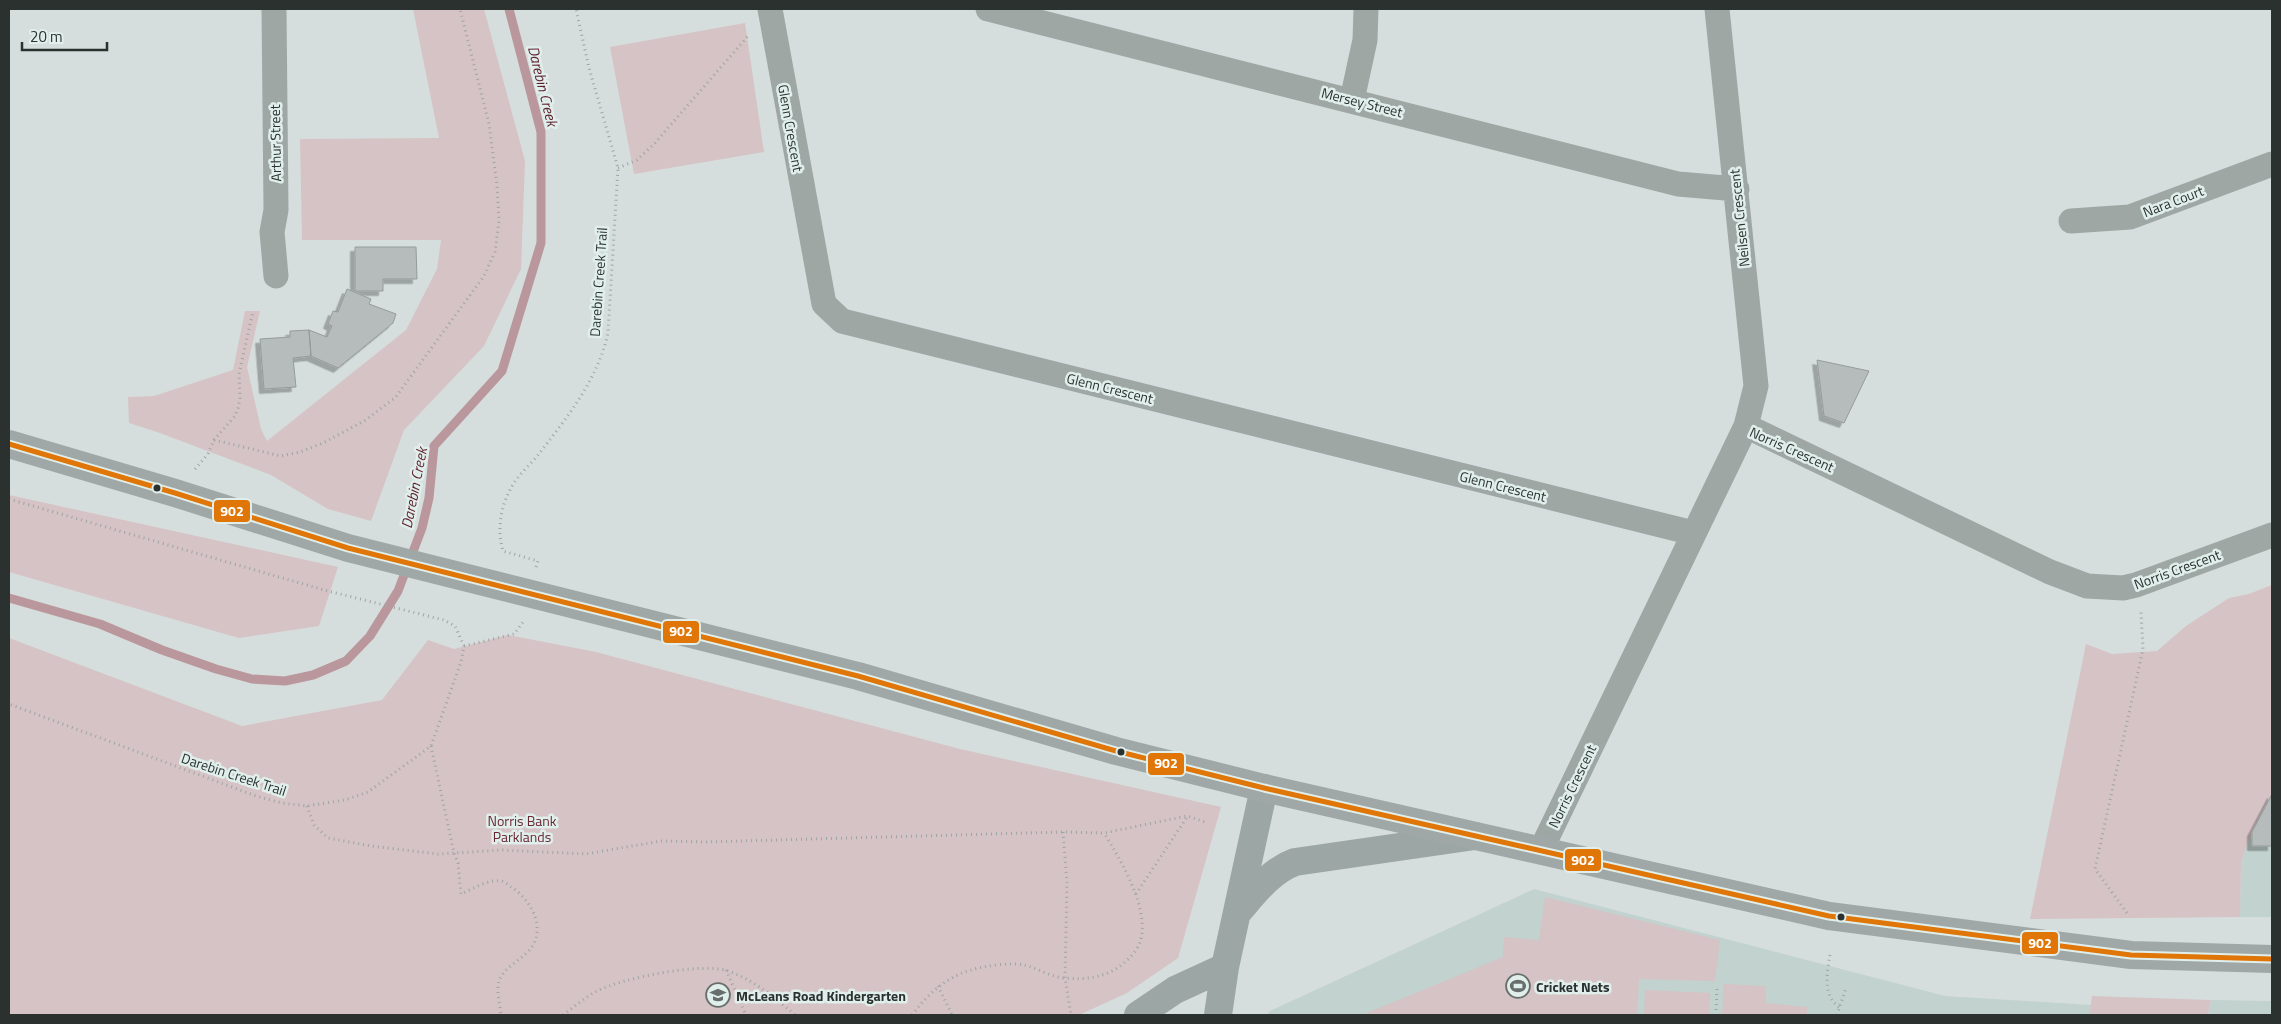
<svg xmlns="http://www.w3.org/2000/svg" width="2281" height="1024" font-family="'Titillium Web',sans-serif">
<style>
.built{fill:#c2d2cf}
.green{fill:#d5c3c5}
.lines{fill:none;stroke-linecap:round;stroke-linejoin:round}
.stream{stroke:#b9979c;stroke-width:9}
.building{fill:#b6bcbb;stroke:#959b9a;filter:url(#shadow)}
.path{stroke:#9ea5a3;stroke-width:3;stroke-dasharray:1 4;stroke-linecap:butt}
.street{stroke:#9fa7a5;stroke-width:25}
.secondary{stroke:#9ca6a4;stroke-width:28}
.primary{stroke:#9fa8a6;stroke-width:28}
.bus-1-casing{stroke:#e0efeb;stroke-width:9}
.bus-1{stroke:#df7607;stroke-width:5}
.bus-dot{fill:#2b312f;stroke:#e0efeb;stroke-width:2}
.labels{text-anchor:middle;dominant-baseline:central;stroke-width:5;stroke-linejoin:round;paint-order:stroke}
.street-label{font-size:14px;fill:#2b312f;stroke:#e0efeb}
.park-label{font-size:14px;fill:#6a2835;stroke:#e0efeb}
.poi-label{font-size:14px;font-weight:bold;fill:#2b312f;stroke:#e0efeb;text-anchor:start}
.water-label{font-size:15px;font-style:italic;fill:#601f2d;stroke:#e0efeb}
.line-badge{stroke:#e0efeb;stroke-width:2}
.badge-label{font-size:14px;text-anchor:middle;font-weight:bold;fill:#fff}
</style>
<defs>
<filter id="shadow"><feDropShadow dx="-4.5" dy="4.5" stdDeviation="0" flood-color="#0004"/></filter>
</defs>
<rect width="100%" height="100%" fill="#d6dedd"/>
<!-- built -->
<path class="built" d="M2272 794V917H2240L2241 863 2244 853 2252 832Z
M1534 889 1945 996 2091 1005 2089 1015H1267L1270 1011Z
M2211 1000 2272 1001V1015H2208Z"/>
<!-- green -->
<path class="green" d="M413 9H484L525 161 521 269 484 346 404 430 371 521 328 509 271 475 160 433 129 423 128 397 154 396 233 370 245 311H260L247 367 261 429 267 441 406 330 437 269 441 240H302L300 139 439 138Z
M745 23 764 152 634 174 610 47Z
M9 495 338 567 319 626 239 638 9 572Z
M2272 585V794L2252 832 2244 853 2241 863 2240 917 2030 919 2086 644 2112 654 2157 651 2186 626 2229 598 2249 594Z
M508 635 596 652 960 749 1221 807 1178 958 1127 993 1079 1015H9V638L242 726 382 700 428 640 454 649Z
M1545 897 1720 940 1715 981 1639 979 1637 1015H1362L1503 957 1504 937 1539 940Z
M1724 984 1766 986V1003L1807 1007V1015H1722Z
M1645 990 1710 993 1709 1015H1644Z
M2092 996 2211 1000 2208 1015H2089Z"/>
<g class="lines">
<!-- stream -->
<path class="stream" d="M9 598 100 624 162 650 216 669 252 679 285 681 313 675 346 661 370 636 398 591 422 528 429 498 434 446 502 371 541 243V132L509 9"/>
</g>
<!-- building -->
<path class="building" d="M355 247H416L417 279H383V291H355Z
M347 289 371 299 369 304 396 314 393 323 338 368 311 356 309 330 327 337 332 326 328 324 333 311 338 312Z
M309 330 311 356 293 358 296 387 264 389 260 339 290 337V331Z
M1817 360 1869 371 1844 423 1824 416Z
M2272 794V846H2252V832Z"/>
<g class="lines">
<!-- path -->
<path class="path" d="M618 168 637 160 654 144 748 36
M214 440 281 456 300 452 323 443 364 421 395 398 484 276 495 252 499 221 497 185 489 124 460 9
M195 469 208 454 214 440 235 416 238 408 240 399 239 374 253 311
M9 499 324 590 444 620 455 626 464 646 461 662 431 746 368 792 345 800 307 806 282 803 256 796 9 704
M536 567 538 561 503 551C497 530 500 508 511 488 517 476 529 466 538 455 567 418 598 379 608 333L618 168 589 68 576 9
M464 646 514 634 523 622
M431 746 454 853 458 863 461 894C473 889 488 879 501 881 504 881 508 885 511 887 529 898 545 924 533 945 524 960 505 965 499 981 496 990 500 1005 501 1015
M307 806 314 825 328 838 371 846 438 854 503 850 586 854 661 841 705 842 1063 832 1104 833 1187 816 1205 822
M1063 832 1067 882 1065 978 1071 1015
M1136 894 1187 817
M2127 913 2095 869 2143 649 2141 612
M1830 955C1827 973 1822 995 1840 1008
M726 970 746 1015
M938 986 952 1015
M563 1015C574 1007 585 997 597 991 623 978 701 962 728 971 754 980 775 998 795 1015
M912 1015C927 995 946 977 971 970 982 966 1012 962 1024 965 1037 968 1049 976 1063 978 1086 980 1106 978 1124 963 1130 958 1138 949 1140 942 1151 910 1120 859 1104 833
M1716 1015 1717 987
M1837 1015 1846 988"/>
<!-- street -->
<path class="street" d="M274 9 276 210 272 232 276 276
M770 9 824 304 842 321 1693 533
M988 9 1678 184 1737 189
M1717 9 1756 386 1746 426
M1352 100 1365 40 1366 9
M2071 221 2130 217 2272 164
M1541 850 1746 426 2050 572 2087 586 2123 588 2136 585 2272 535"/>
<!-- secondary -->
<path class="secondary" d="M1237 913C1254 894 1270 871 1295 862L1475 836
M1138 1015 1175 990 1225 967
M1218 1015 1225 967 1264 788"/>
<!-- primary -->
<path class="primary" d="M9 444 175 493 348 548 858 676 1116 751 1264 788 1829 916 2131 955 2272 959"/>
<!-- bus-1 casing -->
<g class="bus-1-casing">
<path id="bus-1" d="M9 444 175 493 348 548 858 676 1116 751 1264 788 1829 916 2131 955 2272 959"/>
</g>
<!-- bus-1 -->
<use href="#bus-1" class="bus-1"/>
</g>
<!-- icons -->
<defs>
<g id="stadium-ring" transform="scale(1.25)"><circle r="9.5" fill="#e0efeb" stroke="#676e6c" stroke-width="1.5"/><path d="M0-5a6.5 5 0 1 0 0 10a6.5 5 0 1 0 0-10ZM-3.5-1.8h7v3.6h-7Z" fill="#676e6c"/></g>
<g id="school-ring" transform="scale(1.25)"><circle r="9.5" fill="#e0efeb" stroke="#676e6c" stroke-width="1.5"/><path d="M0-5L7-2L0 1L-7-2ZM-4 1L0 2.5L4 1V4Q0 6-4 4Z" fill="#676e6c"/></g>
</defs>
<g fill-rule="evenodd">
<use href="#stadium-ring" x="1518" y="986"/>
<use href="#school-ring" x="718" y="995"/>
</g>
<!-- markers -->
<g class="bus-dot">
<circle cx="157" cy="488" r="4.5"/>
<circle cx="1121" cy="752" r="4.5"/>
<circle cx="1841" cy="917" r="4.5"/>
</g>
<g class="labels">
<!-- street labels -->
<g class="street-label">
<text transform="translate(1362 102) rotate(14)">Mersey Street</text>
<text transform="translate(791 128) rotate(80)">Glenn Crescent</text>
<text transform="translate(275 143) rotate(-91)">Arthur Street</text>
<text transform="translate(2173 201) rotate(-21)">Nara Court</text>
<text transform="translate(1739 218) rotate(-96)">Neilsen Crescent</text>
<text transform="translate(598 282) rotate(-86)">Darebin Creek Trail</text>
<text transform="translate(1110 388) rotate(14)">Glenn Crescent</text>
<text transform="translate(1792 449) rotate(24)">Norris Crescent</text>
<text transform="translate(1503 486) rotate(14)">Glenn Crescent</text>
<text transform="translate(2177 569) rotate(-20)">Norris Crescent</text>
<text transform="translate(234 774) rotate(18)">Darebin Creek Trail</text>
<text transform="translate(1572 786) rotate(-64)">Norris Crescent</text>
</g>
<!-- park labels -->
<g class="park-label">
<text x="522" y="820">Norris Bank<tspan x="522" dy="16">Parklands</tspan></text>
</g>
<!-- poi labels -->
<g class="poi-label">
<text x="1536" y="986">Cricket Nets</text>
<text x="736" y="995">McLeans Road Kindergarten</text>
</g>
<!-- water labels -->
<g class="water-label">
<text transform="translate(543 86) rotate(76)">Darebin Creek</text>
<text transform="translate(414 488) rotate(-79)">Darebin Creek</text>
</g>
</g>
<g class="line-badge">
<rect x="213" y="499" width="38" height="24" rx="5" fill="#df7607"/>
<rect x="662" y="620" width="38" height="24" rx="5" fill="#df7607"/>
<rect x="1147" y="752" width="38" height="24" rx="5" fill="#df7607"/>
<rect x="1564" y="848" width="38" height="24" rx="5" fill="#df7607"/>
<rect x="2021" y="931" width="38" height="24" rx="5" fill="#df7607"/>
</g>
<g class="badge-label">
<text x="232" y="516">902</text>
<text x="681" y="636">902</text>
<text x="1166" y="768">902</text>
<text x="1583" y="865">902</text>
<text x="2040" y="948">902</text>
</g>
<!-- border -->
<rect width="2281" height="1024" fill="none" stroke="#2b312f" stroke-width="20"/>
<!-- scale -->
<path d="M22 42v8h85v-8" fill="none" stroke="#2b312f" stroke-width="2.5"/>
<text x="30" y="42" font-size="15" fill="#2b312f" stroke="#e0efeb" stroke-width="4" paint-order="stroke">20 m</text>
</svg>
